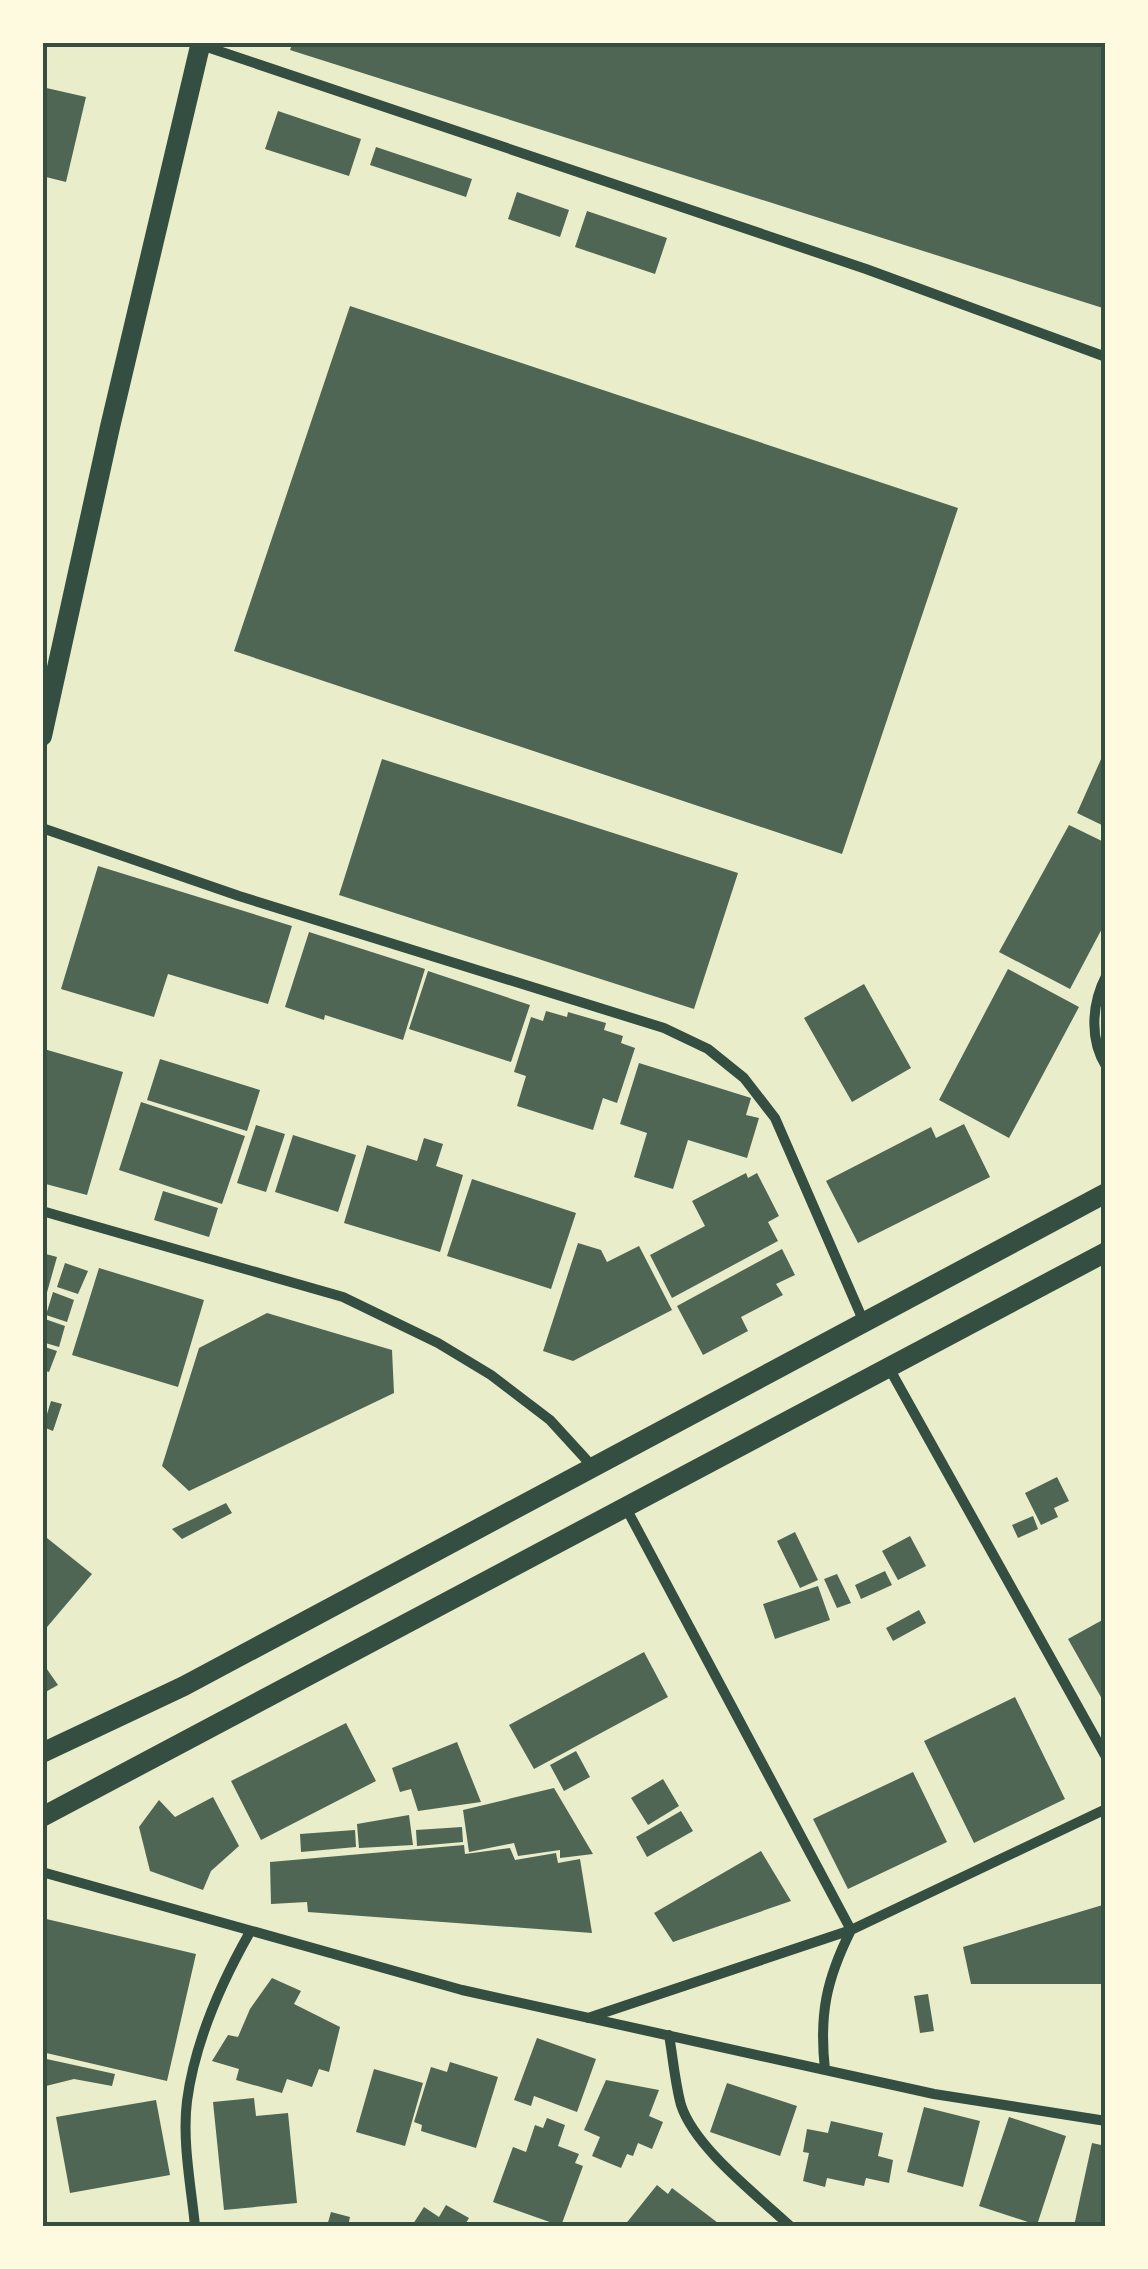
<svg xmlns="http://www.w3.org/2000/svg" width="1148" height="2269" font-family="'Archivo Narrow',sans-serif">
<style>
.building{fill:#4f6655}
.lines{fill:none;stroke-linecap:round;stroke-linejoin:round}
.minor{stroke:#344e41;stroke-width:10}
.secondary{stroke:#344e41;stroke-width:20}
.neatline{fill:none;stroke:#344e41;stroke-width:4}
</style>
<rect width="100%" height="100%" fill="#e9edc9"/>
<!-- building -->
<path class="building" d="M293 42H1106V309L290 50Z
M42 87 86 97 66 182 42 176Z
M278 111 361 139 349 176 265 149Z
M376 147 472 179 466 197 370 165Z
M517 192 569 210 560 237 508 219Z
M587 211 667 238 655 274 575 247Z
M350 306 958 508 842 854 234 651Z
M1106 748V827L1077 813Z
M382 759 738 873 694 1009 339 895Z
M1069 825 1106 843V921L1070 989 999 952Z
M98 866 292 926 268 1004 168 974 154 1017 61 989Z
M309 932 425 969 403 1040 325 1015 324 1020 285 1007Z
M1008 969 1079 1007 1009 1138 939 1100Z
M428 971 530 1005 511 1062 409 1029Z
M864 984 911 1068 852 1102 804 1018Z
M546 1011 567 1017 568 1012 606 1023 604 1030 623 1036 621 1043 635 1048 617 1103 603 1098 593 1130 517 1106 526 1076 514 1072 531 1017 543 1021Z
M44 1049 123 1072 87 1195 42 1183Z
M160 1059 260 1090 247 1131 147 1100Z
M639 1063 751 1098 746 1115 759 1118 747 1158 688 1140 673 1189 634 1177 647 1133 620 1124Z
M141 1102 245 1136 222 1204 119 1170Z
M964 1124 990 1177 858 1243 826 1181 931 1127 936 1138Z
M256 1125 285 1134 266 1192 237 1183Z
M293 1135 356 1155 338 1212 275 1192Z
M424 1138 443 1144 436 1166 463 1175 440 1252 344 1223 367 1145 417 1161Z
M746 1173 748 1178 757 1173 779 1216 768 1222 778 1241 672 1298 650 1255 705 1226 692 1201Z
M472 1179 576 1213 551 1289 447 1256Z
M163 1191 218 1208 209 1237 154 1220Z
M578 1243 601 1250 607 1262 639 1246 672 1310 573 1361 543 1351Z
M782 1249 795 1275 776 1284 783 1295 741 1317 748 1331 703 1355 677 1306Z
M42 1253 57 1257 44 1303H42Z
M65 1263 88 1271 78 1294 57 1287Z
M99 1268 204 1300 178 1387 72 1355Z
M53 1292 74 1300 67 1322 46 1315Z
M267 1313 392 1350 394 1393 189 1491 162 1466 199 1348Z
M42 1318 65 1326 59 1347 42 1342Z
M42 1346 57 1351 49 1372 42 1370Z
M51 1401 62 1404 53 1431 43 1427Z
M1057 1477 1069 1501 1054 1508 1058 1517 1041 1525 1025 1493Z
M226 1503 232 1513 182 1539 172 1529Z
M1033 1516 1038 1529 1018 1538 1012 1525Z
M795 1532 818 1580 800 1588 777 1541Z
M42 1534 92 1574 42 1633Z
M910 1536 926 1566 898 1580 882 1551Z
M885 1571 892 1585 861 1599 855 1585Z
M837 1574 851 1603 837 1608 824 1579Z
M818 1586 830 1620 775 1639 763 1604Z
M919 1610 926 1623 893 1641 886 1628Z
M1106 1618V1706L1068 1639Z
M644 1652 668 1697 534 1769 509 1725Z
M42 1662 58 1685 42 1694Z
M1015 1697 1065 1799 974 1843 924 1741Z
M346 1723 376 1781 261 1840 231 1781Z
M457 1742 481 1802 418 1811 411 1789 400 1792 392 1768Z
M576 1751 590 1777 564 1791 550 1765Z
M913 1772 947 1842 848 1889 813 1819Z
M663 1779 679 1806 648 1825 631 1798Z
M554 1788 593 1854 560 1858V1850L518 1856 514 1843 469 1852 463 1810Z
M213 1797 239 1846 211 1871 203 1890 150 1871 139 1827 159 1800 175 1817Z
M681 1811 693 1831 647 1857 636 1837Z
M409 1815 413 1845 359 1848 357 1824Z
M462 1827 463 1842 417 1846 416 1830Z
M355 1830 356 1847 301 1852 300 1834Z
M464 1845 465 1854 510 1848 515 1860 556 1853 558 1863 580 1859 592 1933 308 1912 307 1902 271 1904 270 1862Z
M761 1851 791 1901 673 1942 654 1913Z
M1106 1904V1984H971L963 1947Z
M42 1918 196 1954 167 2081 42 2052Z
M272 1978 301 1991 294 2004 340 2027 329 2072 319 2069 312 2087 287 2079 282 2093 236 2080 239 2069 212 2061 228 2035 238 2037 250 2009Z
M928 1994 934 2031 920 2033 914 1996Z
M537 2038 596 2059 577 2112 534 2096 531 2106 514 2100Z
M42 2058 115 2074 112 2086 74 2079 42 2087Z
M450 2062 498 2077 476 2148 421 2131 422 2125 414 2122 431 2067 447 2072Z
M374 2069 423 2083 405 2146 356 2132Z
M606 2080 659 2090 649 2116 663 2122 652 2149 638 2143 633 2156 627 2154 621 2168 592 2156 600 2137 584 2130Z
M727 2083 797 2106 780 2156 710 2132Z
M254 2098 256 2116 288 2113 297 2203 224 2210 213 2102Z
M156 2100 170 2175 70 2193 56 2117Z
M924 2107 980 2121 963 2187 907 2172Z
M1009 2117 1066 2136 1037 2225 979 2206Z
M547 2118 565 2125 558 2146 579 2154 575 2163 583 2166 561 2226 493 2202 513 2147 526 2152 535 2125 543 2128Z
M831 2121 883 2133 878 2156 893 2160 889 2183 866 2178 864 2186 827 2178 825 2187 803 2181 809 2153 803 2152 807 2129 828 2133Z
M1092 2143 1106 2146V2226H1074Z
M657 2185 668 2194 672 2188 722 2226H624Z
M446 2205 469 2218 464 2226H418L413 2224 424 2207 439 2217Z
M331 2212 350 2217 348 2226H327Z"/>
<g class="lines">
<!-- minor -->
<path class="minor" d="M201 45 866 269 1106 357
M42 828 239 896 664 1028 708 1049 744 1078 775 1118 863 1320
M1106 976C1092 1003 1089 1039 1106 1066
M42 1211 343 1297 438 1343 491 1375 550 1420 593 1467
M889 1368 1106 1757
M626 1508 851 1930
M42 1872 462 1990 934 2094 1106 2121
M588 2018 851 1930 1106 1809
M669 2035C673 2058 675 2083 681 2105 695 2148 757 2195 790 2226
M825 2070C819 2015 826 1980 851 1930
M195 2226C191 2186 182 2141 187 2101 195 2041 221 1983 250 1932"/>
<!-- secondary -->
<path class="secondary" d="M42 736 110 427 201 42
M42 1753 184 1686 1106 1193
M42 1817 1106 1252"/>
</g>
<!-- border -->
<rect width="1148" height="2269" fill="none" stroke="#fefae0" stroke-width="90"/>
<rect x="45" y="45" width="1058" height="2179" class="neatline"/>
</svg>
